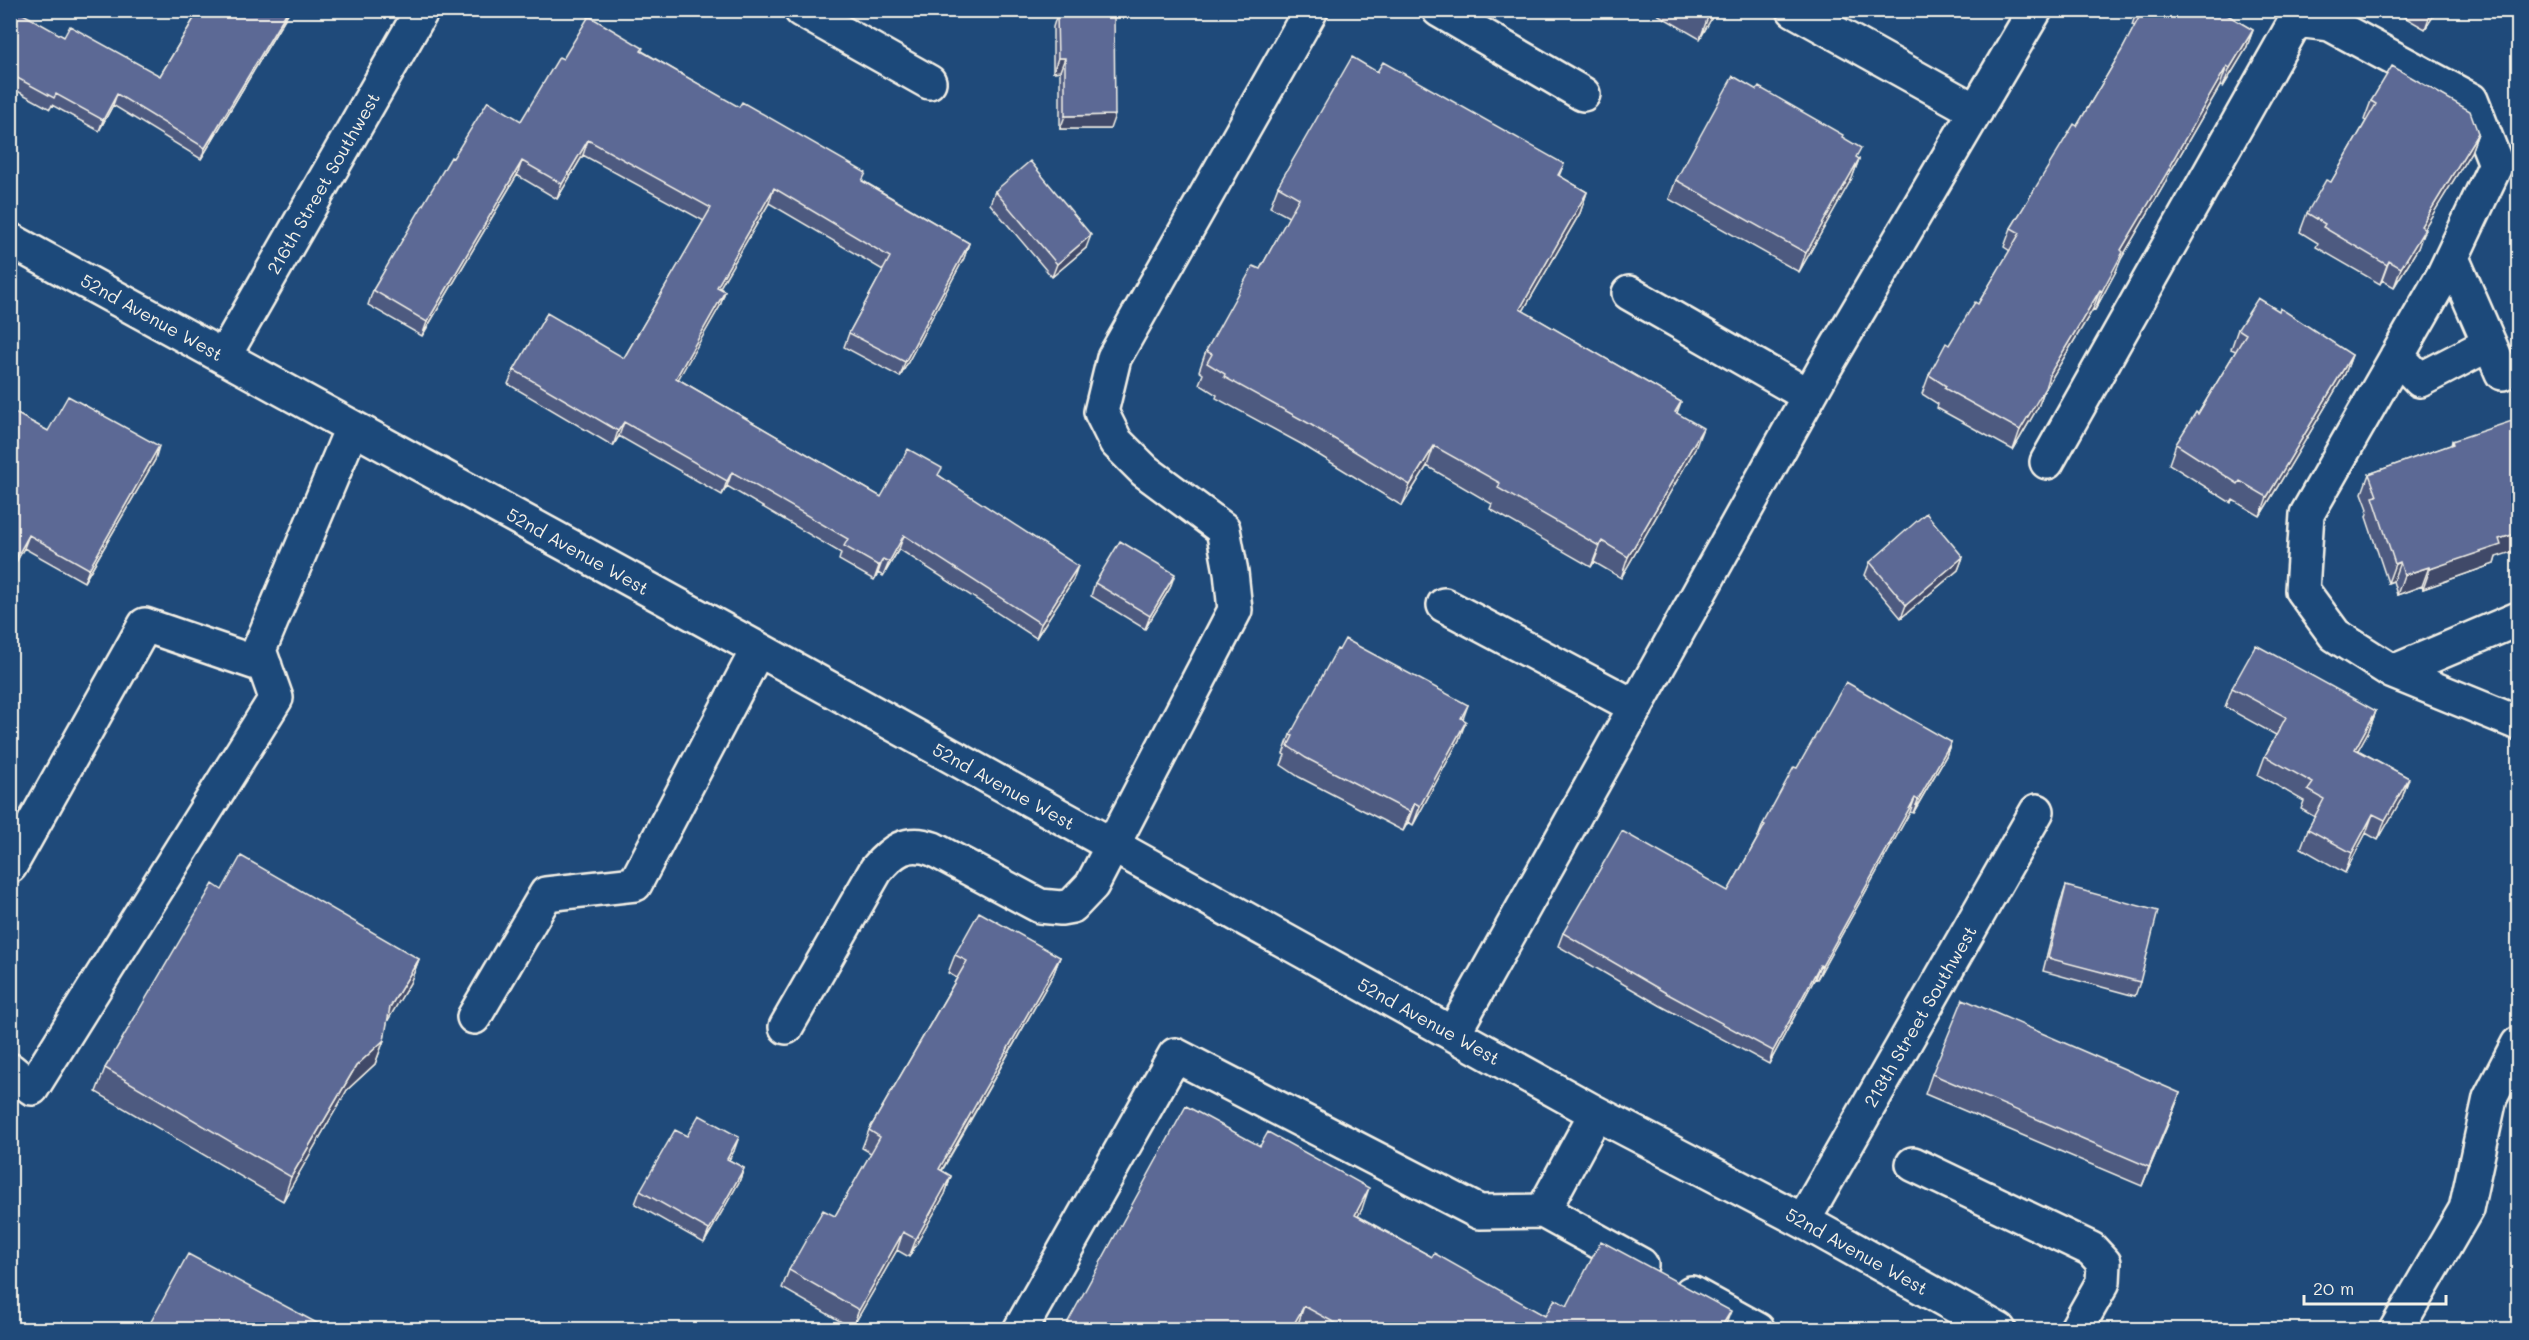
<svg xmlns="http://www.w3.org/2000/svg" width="2529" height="1340" font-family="Mali,sans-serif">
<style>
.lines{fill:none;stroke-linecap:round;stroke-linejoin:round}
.minor-casing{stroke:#f4f1e8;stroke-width:38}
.minor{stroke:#1f4a7a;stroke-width:33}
.wall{fill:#4e5a80;stroke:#f4f1e8;stroke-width:1.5}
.shaded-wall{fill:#404a68;stroke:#f4f1e8;stroke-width:1.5}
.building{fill:#5b6995;stroke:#f4f1e8;stroke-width:1.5}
.labels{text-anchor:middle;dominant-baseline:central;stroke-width:5;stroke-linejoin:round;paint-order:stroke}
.street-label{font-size:18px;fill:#f4f1e8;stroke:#1f4a7a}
</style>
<rect width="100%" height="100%" fill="#1f4a7a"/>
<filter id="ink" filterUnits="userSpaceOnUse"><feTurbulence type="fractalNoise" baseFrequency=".0167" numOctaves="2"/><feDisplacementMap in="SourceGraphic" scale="12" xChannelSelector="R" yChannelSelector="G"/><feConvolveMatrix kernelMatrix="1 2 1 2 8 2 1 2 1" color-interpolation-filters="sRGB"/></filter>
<g filter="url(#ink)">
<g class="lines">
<!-- minor casing -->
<g class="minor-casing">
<path id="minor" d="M801 10 929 82
M1439 10 1583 94
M1794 10 1976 111
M10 240 758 649 1596 1113 1803 1221 1999 1330
M2452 258 2502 373
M1629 293 1809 396
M224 356 422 10
M2397 356 2420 380 2489 344
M2047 462 2296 20 2330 24 2471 100 2496 164 2443 276 2307 514 2302 590 2335 635 2393 672 2518 723
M1444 605 1636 707
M2393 672 2518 619
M10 866 145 625 265 666
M474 1017 546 894 635 884 758 649
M786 1027 876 870C892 851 907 839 933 849L1040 906 1061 908 1072 906 1092 885 1235 610 1231 572 1223 529 1145 471 1116 442 1101 412 1114 358 1311 10
M1453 1034 1824 369 2035 10
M10 1070 32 1088 276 698 259 650 352 428
M1913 1164 2091 1249 2104 1263 2103 1282 2076 1330
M1543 1211 1596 1113
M1803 1221 2037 811
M1691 1293 1758 1330
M1020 1330 1175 1055 1479 1212 1543 1211 1641 1265
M2396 1330 2466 1209 2490 1098 2518 1044"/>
</g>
<!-- minor -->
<use href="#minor" class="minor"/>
</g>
<!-- wall -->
<path class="wall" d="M10 10 64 37 160 76 199 10H290L201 159 113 105 99 131 52 105 50 109 10 87Z
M1650 10H1716L1700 39Z
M2137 10H2223L2222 12 2253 30 2246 49 2223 87 2220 86 2169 174 2164 185 2121 259 2116 271 2095 310 2093 309 2044 391 2038 407 2013 450 1937 408 1938 404 1922 394 1929 375 1978 304 2010 251 2004 247 2011 228 2077 126 2122 50 2135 26 2132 25Z
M2392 10H2437L2425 29Z
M1057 14 1110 129H1060V71L1053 72V27Z
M642 51 969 243 964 258 900 377 844 347 849 333 883 270 769 203 719 288 725 291 720 306 678 379 881 497 940 476 1073 580 1036 638 899 549 883 576 878 573 874 580 839 560 841 553 727 486 722 495 619 436 613 446 508 384 514 370 624 358 704 221 583 155 557 199 517 175 422 336 368 305 373 290 453 158 521 121 563 59Z
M1377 72 1564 164 1559 176 1587 192 1580 213 1523 311 1681 402 1677 413 1695 449 1621 578 1594 562 1591 567 1490 509 1492 504 1427 466 1402 506 1301 444 1216 398 1217 395 1199 384 1203 374 1199 371 1206 351 1260 269 1289 217 1270 207 1278 186Z
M1757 90 1842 137 1857 158 1859 159 1852 178 1799 272 1669 199 1676 180Z
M2371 101 2478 133 2471 152 2424 228 2418 248 2394 287 2382 280 2380 284 2316 247 2318 243 2300 232 2307 213 2331 182 2366 121 2364 120Z
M995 191 1086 248 1052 277 990 204Z
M2238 329 2352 355 2345 374 2260 516 2233 500 2231 503 2169 464 2176 444 2198 414 2236 351 2231 349Z
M10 410 48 431 155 460 84 582 24 548 10 573Z
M2452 441 2496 557 2494 564 2423 589 2422 586 2397 595 2393 581 2388 583 2366 517 2368 509 2362 493 2369 474 2451 445Z
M1963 557 1958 570 1901 618 1865 575 1870 562Z
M1095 583 1170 588 1145 629 1091 596Z
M2232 688 2376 711 2369 730 2358 750 2409 778 2402 798 2378 840 2366 833 2345 873 2301 848 2308 829 2315 817 2301 809 2304 801 2258 775 2265 756 2276 735 2225 707Z
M1468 705 1463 719 1459 740 1413 825 1408 822 1403 831 1299 777 1281 765 1285 755 1283 754 1290 735Z
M1951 742 1946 756 1913 813 1910 812 1817 979 1815 978 1769 1064 1661 1006 1558 946 1563 933 1728 891 1758 837 1763 824Z
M2066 886 2140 982 2135 996 2043 971 2061 900Z
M222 890 419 959 410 983 387 1021 384 1040 375 1064 347 1090 283 1201 96 1092 105 1068Z
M955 955 1060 957 1053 975 942 1171 951 1176 945 1194 909 1257 897 1250 852 1328 782 1288 789 1270 835 1216 871 1153 862 1148 869 1130 957 978 948 973Z
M1932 1074 2180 1093 2173 1112 2142 1186 1925 1094Z
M687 1136 734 1151 729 1160 744 1168 739 1182 704 1243 635 1204 640 1191Z
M1260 1146 1362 1209 1358 1216 1432 1257 1545 1316 1567 1306 1724 1329H1301L1297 1327Z"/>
<!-- shaded-wall -->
<path class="shaded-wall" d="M288 10H290L201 159 205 148Z
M1711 10H1716L1700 39 1709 14Z
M2432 10H2437L2425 29 2431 12Z
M2253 30 2246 49 2223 87 2230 68Z
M1058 58H1065L1060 71 1053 72Z
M2227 66 2220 86 2169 174 2164 185 2121 259 2116 271 2095 310 2102 291 2121 250Z
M117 94 113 105 99 131 103 120Z
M1115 115 1110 129H1060L1065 116Z
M2478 133 2471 152 2414 245 2421 226Z
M588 140 583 155 557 199 562 184Z
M1859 159 1852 178 1799 272 1806 253Z
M522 161 517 175 422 336 427 322Z
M774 188 769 203 712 301 717 287Z
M1587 192 1580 213 1512 330 1520 309Z
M2425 229 2418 248 2394 287 2401 268Z
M1091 235 1086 248 1052 277 1057 264Z
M969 243 964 258 900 377 905 362Z
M2389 261 2382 280 2380 284 2387 265Z
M2100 290 2093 309 2044 391 2038 407 2013 450 2020 430 2049 375Z
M725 291 720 306 671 392 676 378Z
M2352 355 2345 374 2260 516 2267 497Z
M624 422 619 436 613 446 618 431Z
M1703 428 1695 449 1621 578 1628 557Z
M159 446 155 460 84 582 89 569Z
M1434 446 1427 466 1402 506 1410 485Z
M732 472 727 486 722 495 727 481Z
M2518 533V550L2496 557 2494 564 2423 589 2430 569 2499 539Z
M29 535 24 548 10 573V569Z
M904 535 899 549 883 576 889 562Z
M1602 541 1594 562 1591 567 1599 546Z
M1963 557 1958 570 1901 618 1906 605Z
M883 559 878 573 874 580 879 566Z
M2400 562 2393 581 2388 583 2395 564Z
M1078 566 1073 580 1036 638 1041 624Z
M2429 567 2422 586 2397 595 2404 575Z
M1175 574 1170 588 1145 629 1150 616Z
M2376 711 2369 730 2348 768 2355 749Z
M1466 721 1459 740 1413 825 1420 806Z
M1951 742 1946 756 1913 813 1918 800Z
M2409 778 2402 798 2378 840 2385 820Z
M1915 798 1910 812 1817 979 1822 966Z
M1415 803 1408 822 1403 831 1410 812Z
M2373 814 2366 833 2345 873 2352 853Z
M1060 957 1053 975 932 1187 939 1169Z
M419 959 410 983 381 1032 390 1007Z
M1820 965 1815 978 1769 1064 1773 1051Z
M384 1040 375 1064 347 1090 283 1201 291 1177 356 1066Z
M2180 1093 2173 1112 2142 1186 2149 1167Z
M739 1137 734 1151 722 1172 727 1159Z
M744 1168 739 1182 704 1243 709 1230Z
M951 1176 945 1194 909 1257 916 1239Z
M1369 1188 1362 1209 1347 1236 1355 1215Z
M903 1232 897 1250 852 1328 859 1310Z
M1304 1306 1297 1327 1295 1329H1291Z
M1731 1311 1724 1329H1720Z"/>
<!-- building -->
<path class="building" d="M10 10H16L64 37 70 26 160 76 199 10H288L205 148 117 94 103 120 56 94 54 98 10 74Z
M1702 10H1711L1709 14Z
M2143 10H2223L2222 12 2253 30 2230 68 2227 66 2170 165 2171 166 2121 250 2123 252 2102 291 2100 290 2049 375 2045 388 2020 430 1944 388 1946 386 1929 375 1946 343 1949 345 1975 302 1978 304 2020 233 2011 228 2074 124 2077 126 2122 50Z
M1114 13 1115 115 1065 116V58H1058L1057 14Z
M589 16 643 48 641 51 739 107 742 102 866 173 862 181 969 243 905 362 849 333 890 257 774 188 717 287 725 291 676 378 881 497 908 449 942 468 938 475 1078 566 1041 624 904 535 889 562 883 559 879 566 844 546 848 539 732 472 727 481 624 422 618 431 514 370 547 313 624 358 711 208 588 140 562 184 522 161 427 322 373 290 451 157 453 158 488 101 521 121 559 57 563 59Z
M1352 57 1377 72 1383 62 1564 164 1558 175 1587 192 1520 309 1681 402 1675 412 1703 428 1628 557 1602 541 1599 546 1498 488 1500 483 1434 446 1410 485 1308 423 1224 377 1225 374 1207 363 1212 354 1206 351 1253 266 1260 269 1299 198 1278 186Z
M2392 66 2470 111 2478 133 2421 226 2425 229 2401 268 2389 261 2387 265 2323 227 2325 224 2307 213 2326 180 2331 182 2376 104 2371 101Z
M1733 76 1757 90 1759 87 1843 135 1842 137 1861 148 1856 157 1859 159 1806 253 1676 180Z
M1030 161 1091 235 1057 264 995 191Z
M2258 298 2279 311 2280 308 2352 355 2267 497 2240 481 2238 484 2176 444 2196 412 2198 414 2246 334 2238 329Z
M68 396 159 446 89 569 29 535 10 569V410L48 431Z
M2518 419V533L2499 539 2501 545 2430 569 2429 567 2404 575 2400 562 2395 564 2373 497 2377 496 2369 474 2453 444 2452 441Z
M1926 513 1963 557 1906 605 1870 562Z
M1120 541 1175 574 1150 616 1095 583Z
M1345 639 1468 705 1461 718 1466 721 1420 806 1415 803 1410 812 1306 758 1288 746 1293 736 1290 735 1337 649 1339 650Z
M2256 645 2376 711 2355 749 2409 778 2385 820 2373 814 2352 853 2308 829 2324 799 2308 790 2313 783 2265 756 2286 717 2232 688Z
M1846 682 1951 742 1918 800 1915 798 1822 966 1820 965 1773 1051 1666 993 1563 933 1622 831 1728 891 1765 825 1763 824 1794 767 1797 768Z
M241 856 419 959 390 1007 384 1040 356 1066 291 1177 105 1068 213 884 222 890Z
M2066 886 2158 911 2140 982 2048 958Z
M979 912 1060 957 939 1169 951 1176 916 1239 903 1232 859 1310 789 1270 823 1210 835 1216 880 1137 869 1130 967 961 955 955Z
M1963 999 2180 1093 2149 1167 1932 1074Z
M1186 1106 1260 1146 1268 1132 1369 1188 1355 1215 1432 1257 1434 1253 1545 1316 1555 1299 1567 1306 1601 1241 1731 1311 1720 1329H1346L1304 1306 1291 1329H1064Z
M699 1115 739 1137 727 1159 744 1168 709 1230 640 1191 675 1130 687 1136Z
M188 1254 328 1329H147Z"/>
</g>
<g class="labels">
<!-- street labels -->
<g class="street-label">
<text transform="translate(323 183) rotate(-60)">216th Street Southwest</text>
<text transform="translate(152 317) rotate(29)">52nd Avenue West</text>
<text transform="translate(578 551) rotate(29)">52nd Avenue West</text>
<text transform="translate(1004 786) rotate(29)">52nd Avenue West</text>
<text transform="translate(1920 1016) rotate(-60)">213th Street Southwest</text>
<text transform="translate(1429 1021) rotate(29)">52nd Avenue West</text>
<text transform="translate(1857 1251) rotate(29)">52nd Avenue West</text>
</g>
</g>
<!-- margin -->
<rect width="2529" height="1340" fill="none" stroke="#1f4a7a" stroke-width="36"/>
<rect x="18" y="18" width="2493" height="1304" fill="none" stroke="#f4f1e8" stroke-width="2" filter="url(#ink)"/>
<!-- scale -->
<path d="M2304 1295v9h142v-9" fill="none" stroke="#f4f1e8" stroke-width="3"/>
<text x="2313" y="1295" font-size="18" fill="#f4f1e8" stroke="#1f4a7a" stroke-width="4.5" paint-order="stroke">20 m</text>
</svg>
